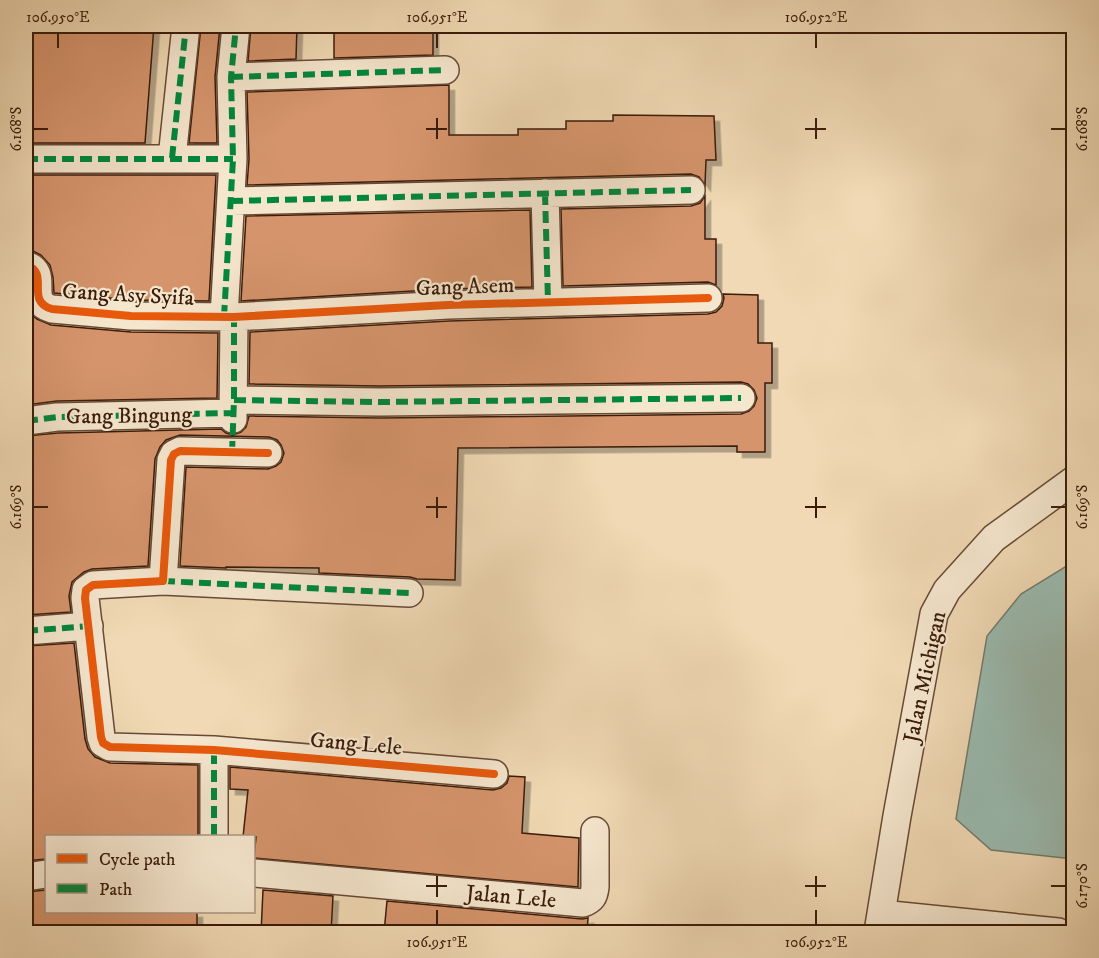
<svg xmlns="http://www.w3.org/2000/svg" width="1099" height="958" font-family="'IM FELL DW Pica',serif">
<style>
.water{fill:#9abaaf;stroke:#747a6d;stroke-width:1.5}
.building{fill:#d5946c;stroke:#3a1b0a;stroke-width:1.5;filter:url(#shadow)}
.lines{fill:none;stroke-linecap:round;stroke-linejoin:round}
.street-casing{stroke:#684a34;stroke-width:30}
.street{stroke:#f5e6ce;stroke-width:27}
.quiet{stroke:#00873e;stroke-width:6;stroke-dasharray:12 6;stroke-linecap:butt}
.cycleway-casing{stroke:#f5e6ce;stroke-width:11}
.cycleway{stroke:#e8590c;stroke-width:8}
.ticks{fill:none;stroke:#3a1b0a;stroke-width:2}
.labels{text-anchor:middle;dominant-baseline:central;stroke-width:4.5;stroke-linejoin:round;paint-order:stroke}
.street-label{font-size:22px;fill:#3a1b0a;stroke:#f5e6ce}
.neatline{fill:none;stroke:#3a1b0a;stroke-width:2}
.ticks-label{font-size:15px;text-anchor:middle;fill:#3a1b0a}
</style>
<defs>
<filter id="shadow"><feDropShadow dx="5.5" dy="5.5" stdDeviation="0" flood-color="#0004"/></filter>
</defs>
<rect width="100%" height="100%" fill="#f0d9b4"/>
<filter id="stains"><feTurbulence type="fractalNoise" baseFrequency=".00333" numOctaves="4"/><feColorMatrix values="0 0 0 0 .2 0 0 0 0 .09 0 0 0 0 .02 0 0 0 .5 -.17"/></filter>
<radialGradient id="worn" r=".72"><stop offset=".6" stop-color="#630" stop-opacity="0"/><stop offset="1" stop-color="#630" stop-opacity=".3"/></radialGradient>
<!-- water -->
<path class="water" d="M1073 562V859L991 850 956 819 987 636 1021 594Z"/>
<!-- building -->
<path class="building" d="M26 26H154L145 143H26Z
M201 26H220L215 77 217 143H189Z
M251 26H297L296 59 248 61Z
M334 26H433V55L334 58Z
M449 85V135H518V129H566V121H613V115L714 116 716 160H706L705 185 699 177 691 174 247 185 249 159 247 92Z
M26 175H216L209 301 132 300 54 293 53 277 50 265 41 255 33 251 26 249Z
M705 196V239H716V285L708 282 563 286 561 209 691 206 700 203Z
M530 210 532 287 447 289 241 301 246 216Z
M723 294 758 295V343H772V383H765V452H737V446L458 448 455 580 417 579 410 577 319 573V568L226 567V568L180 566 186 467 268 469 276 466 281 462 284 453 281 445 277 440 269 437 180 435 166 440 160 447 155 459 148 566 92 569 84 572 72 582 69 596 71 612 26 615V436L58 433 221 429 226 433 233 435 241 432 246 427 249 416 380 418 741 414 749 411 754 406 757 398 754 390 748 384 741 382 380 386 249 384 250 332 449 321 708 314 716 312 722 306 724 298Z
M26 306 32 315 37 319 51 325 131 332 218 333 217 398 57 401 26 405Z
M74 643 85 739 88 749 95 757 110 763 198 765V837H46V859L26 861V646Z
M230 767 493 790 501 788 507 783 509 776 525 777 522 833 579 838 578 887 254 858 256 837H243L248 790 230 789Z
M46 890V912H197V933H26V892Z
M263 890 333 896 331 933H261Z
M387 901 582 919 588 918 587 933H384Z"/>
<g class="lines">
<!-- street casing -->
<g class="street-casing">
<path id="street" d="M231 77 445 70
M172 158 186 26
M26 159H233
M545 193 548 302
M231 201 691 190
M26 265C51 273 24 301 52 309L131 316 234 317 448 305 708 298
M224 317 233 159 231 77 236 26
M234 400 380 402 741 398
M233 419 234 317
M26 421 57 417 233 413
M268 453 180 451 174 454 171 460 163 581 93 585 86 590 85 598 101 737 103 743 110 747 214 750 494 774
M163 581 409 593
M26 631 89 626
M214 836V750
M254 873 583 903C592 900 594 896 595 887V831
M26 877 46 874
M881 914 1058 932
M878 932 897 816 934 614 947 590 994 538 1074 480"/>
</g>
<!-- street -->
<use href="#street" class="street"/>
<!-- quiet -->
<path class="quiet" d="M231 77 445 70
M172 158 186 26
M26 159H233
M545 193 548 302
M231 201 691 190
M224 317 233 159 231 77 236 26
M234 400 380 402 741 398
M26 421 57 417 233 413
M232 453 234 400V317
M163 581 409 593
M26 631 89 626
M214 836V750"/>
<!-- cycleway casing -->
<g class="cycleway-casing">
<path id="cycleway" d="M26 265C51 273 24 301 52 309L131 316 234 317 448 305 708 298
M268 453 180 451 174 454 171 460 163 581 93 585 86 590 85 598 101 737 103 743 110 747 214 750 494 774"/>
</g>
<!-- cycleway -->
<use href="#cycleway" class="cycleway"/>
</g>
<!-- ticks -->
<path class="ticks" d="M58 33V48M437 33V48M816 33V48M437 118V139M816 118V139M33 129H48M426 129H447M805 129H826M1051 129H1066M437 497V518M816 497V518M33 507H48M426 507H447M805 507H826M1051 507H1066M437 876V897M816 876V897M426 886H447M805 886H826M1051 886H1066M437 910V925M816 910V925"/>
<g class="labels">
<!-- street labels -->
<g class="street-label">
<text transform="translate(465 287) rotate(-2)">Gang Asem</text>
<text transform="translate(128 295) rotate(3)">Gang Asy Syifa</text>
<text transform="translate(129 416) rotate(-1)">Gang Bingung</text>
<text transform="translate(925 677) rotate(-78)">Jalan Michigan</text>
<text transform="translate(356 744) rotate(5)">Gang Lele</text>
<text transform="translate(511 897) rotate(5)">Jalan Lele</text>
</g>
</g>
<!-- margin -->
<rect width="1099" height="958" fill="none" stroke="#f0d9b4" stroke-width="66"/>
<!-- legend -->
<rect x="45" y="835" width="210" height="78" fill="#f5e6ce" stroke="#aa9580" stroke-width="1.5"/>
<rect x="57" y="854" width="30" height="9" fill="#e8590c" stroke="#aa9580" stroke-width="1.5"/>
<text x="99" y="865" font-size="18" fill="#3a1b0a">Cycle path</text>
<rect x="57" y="884" width="30" height="9" fill="#00873e" stroke="#aa9580" stroke-width="1.5"/>
<text x="99" y="895" font-size="18" fill="#3a1b0a">Path</text>
<rect x="33" y="33" width="1033" height="892" class="neatline"/>
<g class="ticks-label">
<text x="58" y="22">106.950°E</text>
<text x="437" y="22">106.951°E</text>
<text x="816" y="22">106.952°E</text>
<text transform="translate(16 129) rotate(-90)" y="5">6.168°S</text>
<text transform="translate(1082 129) rotate(-90)" y="5">6.168°S</text>
<text transform="translate(16 507) rotate(-90)" y="5">6.169°S</text>
<text transform="translate(1082 507) rotate(-90)" y="5">6.169°S</text>
<text transform="translate(1082 886) rotate(-90)" y="5">6.170°S</text>
<text x="437" y="947">106.951°E</text>
<text x="816" y="947">106.952°E</text>
</g>
<rect width="100%" height="100%" filter="url(#stains)"/>
<rect width="100%" height="100%" fill="url(#worn)"/>
</svg>
